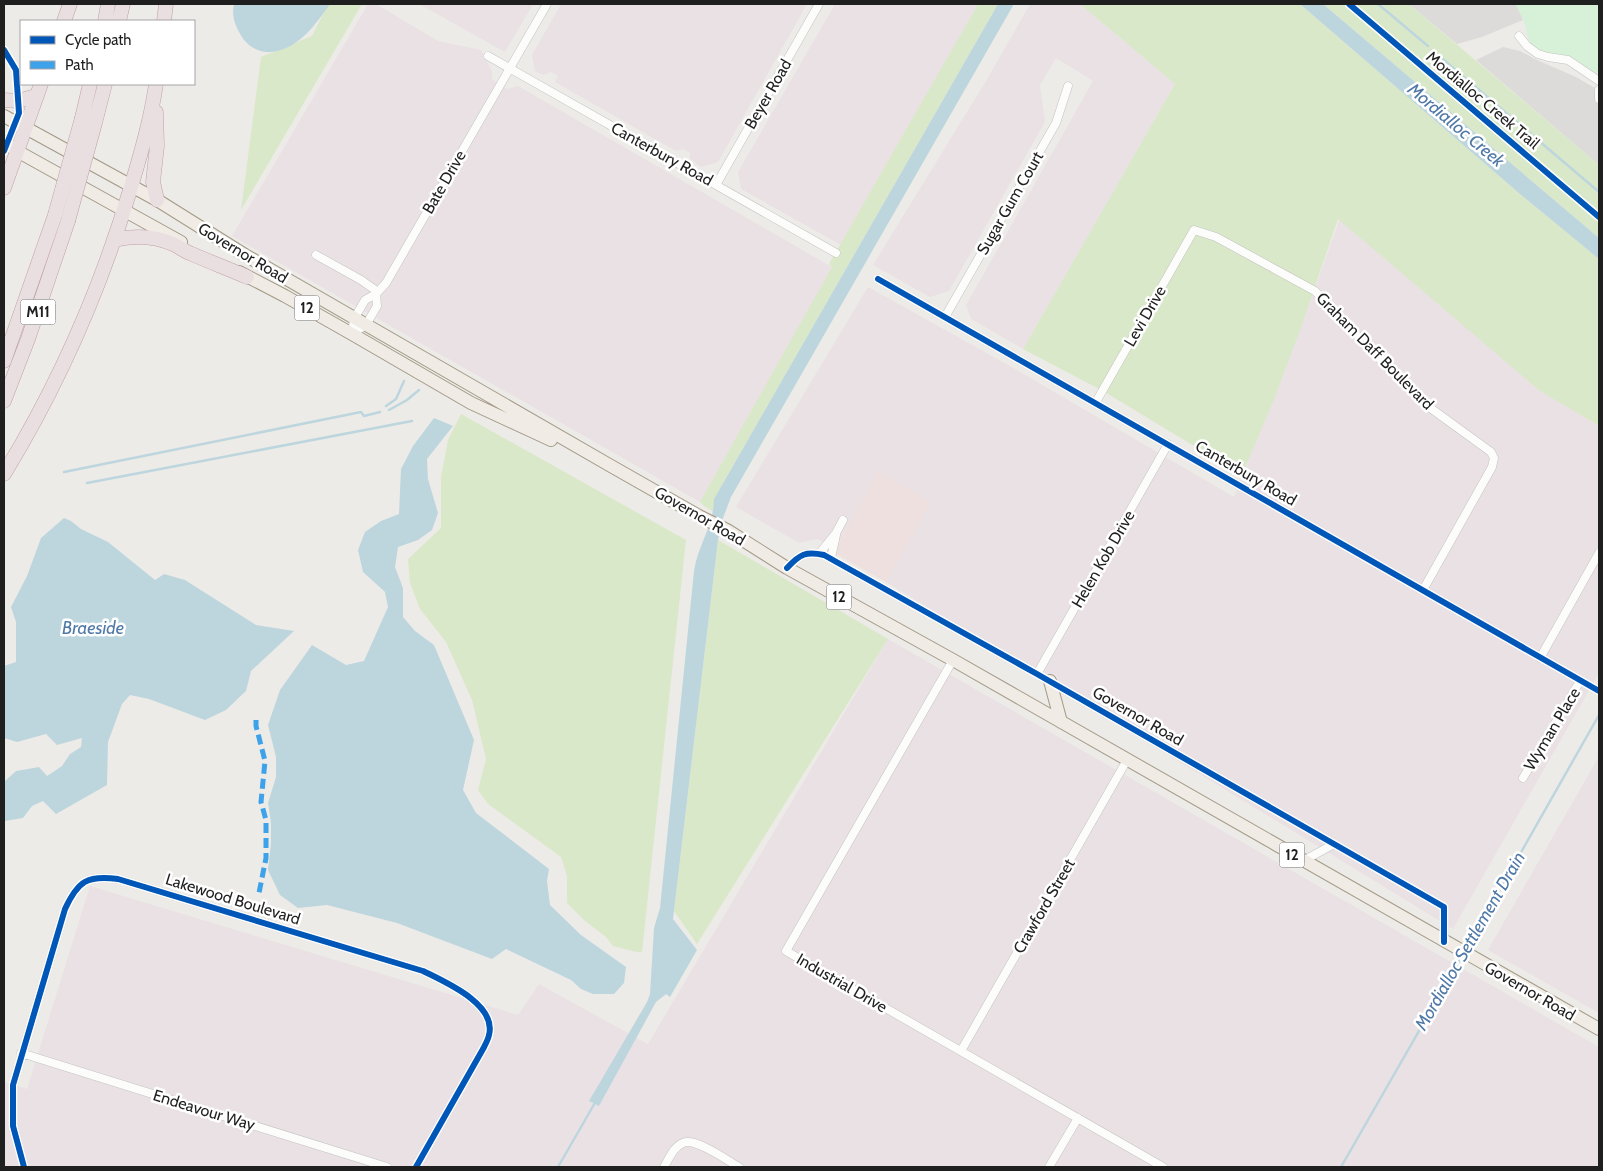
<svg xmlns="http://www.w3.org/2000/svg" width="1603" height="1171" font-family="Cabin,sans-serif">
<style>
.residential{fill:#dcdbd9}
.commercial{fill:#eee0de}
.industrial{fill:#eae1e5}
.grass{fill:#d9e8c8}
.park{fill:#d7f1d8}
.water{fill:#bdd6de}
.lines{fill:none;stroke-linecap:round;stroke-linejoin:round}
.stream{stroke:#bdd6de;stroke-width:2.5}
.street-casing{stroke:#c4c3c2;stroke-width:9}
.primary-casing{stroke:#a29986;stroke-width:14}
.highway-casing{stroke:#c0a0a8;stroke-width:15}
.street{stroke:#fcfcfb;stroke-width:8}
.primary{stroke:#f0ece5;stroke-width:12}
.highway{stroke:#eadfe0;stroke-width:14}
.highway-bridge-casing{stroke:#c0a0a8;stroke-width:15;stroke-linecap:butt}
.highway-bridge{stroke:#eadfe0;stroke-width:14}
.quiet{stroke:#3da2ea;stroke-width:5;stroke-dasharray:10 5;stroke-linecap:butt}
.cycleway-casing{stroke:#fff;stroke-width:9}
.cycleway{stroke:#0057b8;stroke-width:6}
.labels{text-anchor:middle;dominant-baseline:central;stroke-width:5;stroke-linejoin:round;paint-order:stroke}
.shield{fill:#fff;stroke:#626262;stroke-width:1}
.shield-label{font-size:15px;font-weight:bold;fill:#1f1f1f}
.street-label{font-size:16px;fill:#1f1f1f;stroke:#fff}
.water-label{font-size:18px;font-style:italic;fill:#5179a8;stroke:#fff}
</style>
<rect width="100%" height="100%" fill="#edebe7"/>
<!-- residential -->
<path class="residential" d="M1409 4H1516L1523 20 1482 37 1457 44Z
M1503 47 1520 51 1537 60 1576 77 1593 87H1599V165L1476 60Z"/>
<!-- commercial -->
<path class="commercial" d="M878 471 932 502 886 582 836 554V548Z"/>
<!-- industrial -->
<path class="industrial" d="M368 4H376L438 41 481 50 492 71V79L507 89 518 86 832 267 780 362 700 502 232 236Z
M419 4H533L505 52Z
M561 4H807L718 162 701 167 690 159V153L683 149 676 151 555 82 558 76 551 72 543 75 535 71 532 55Z
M835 4H978L841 245 741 189 738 172Z
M1030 4H1080L1175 84 1023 349 971 319 966 305 1093 81 1056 58 1040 85 1045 122 949 291 930 297 873 265 986 81Z
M1341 215 1538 389 1599 426V673L1453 929 886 582 931 502 878 471 836 548 817 539 799 543 736 507 868 287 1010 366 1234 497 1302 325Z
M888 639 1599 1047V1167H4V1082L27 1089 90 886 518 1015 539 984 648 1044Z
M1599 756V1013L1488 950Z"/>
<!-- grass -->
<path class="grass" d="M328 4H362L241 210 261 57 312 36Z
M978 4H998L714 499V512L704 506 700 502 832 267 829 264Z
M1080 4H1300L1520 194 1599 259V426L1540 391 1338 219 1302 325 1273 402 1242 475 1103 391 1023 349 1175 84Z
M1323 4H1409L1599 165V238Z
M461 414 686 540 642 952H637L613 946 606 937 584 920 567 903V876L561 857 488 804 478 790 486 759 472 700 446 642 420 609 410 583 408 559 441 528V477L448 440Z
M718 540 888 639 697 944 674 911Z"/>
<!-- park -->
<path class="park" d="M1516 4H1599V73C1589 73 1582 62 1573 58 1564 54 1556 55 1547 53 1531 49 1529 43 1526 29 1525 21 1519 12 1516 4Z"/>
<!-- water -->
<path class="water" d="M234 4H330C315 25 299 49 271 52 260 53 251 48 244 40 236 28 231 18 234 4Z
M998 4H1014L731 497 723 518 718 540 673 919 697 950 670 997 666 994 656 1002 599 1106 589 1101 647 1002 650 994 654 928 660 908 694 571C698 544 714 526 714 499Z
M1300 4H1323L1599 238V259L1520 194Z
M434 418 453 426 427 459 428 479 438 513 432 530 418 540 398 547 395 567 403 588V617L415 631 434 645 474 740 463 790 476 813 549 869 547 881 550 905 581 935 626 967 624 983 614 994H593L581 989 571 980 506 949 492 959 397 923 327 905 298 908 280 895 268 870 271 843V823L268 803 276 777V757L268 725 280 690 312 645 346 665 364 661 388 607 385 592 363 572 358 550 365 532 381 521 399 514 401 469 413 446Z
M64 518 71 521 81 529 108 542 155 580 164 574 185 580 256 625 294 631 251 671 246 691 226 710 205 720 149 699 130 695 122 704 108 742 107 785 56 814 43 801 32 806 23 818 5 821H4V782L16 771 39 767 47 776 62 766 70 754 81 747 82 738 57 745 46 734 17 742 4 738V666L16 662V622L11 607 27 576 41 538Z"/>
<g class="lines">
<!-- stream -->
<path class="stream" d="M1378 4 1428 46
M1432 50 1599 192
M386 406 396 399 404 381
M389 410 407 400 419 390
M64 472 361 412 364 416 380 412
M87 483 412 421
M1466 949 1599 715
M558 1167 596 1101
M1341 1167 1462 956"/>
<!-- street casing -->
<g class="street-casing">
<path id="street" d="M1519 36 1527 46 1538 54 1548 57 1568 60 1599 81
M488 56 836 253
M1599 90V99
M716 185 819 4
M316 255 361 280 378 292
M878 279 1599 691
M945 317 1056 123 1068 86
M352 334 354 319 365 300 376 294 386 283 547 4
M352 334 366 325 377 306 376 294
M1096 402 1194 230 1216 237 1315 291 1389 369 1429 407 1491 452 1494 458 1492 467 1423 590
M819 554 836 533 843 520
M831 558 836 535
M787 568C800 554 806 551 824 555L1037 674 1444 907V942
M1540 658 1599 553
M953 660 786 951 1163 1167
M1037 674 1168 444
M1523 778 1580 681
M1303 861 1334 844
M961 1051 1127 760
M21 1053 387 1167
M24 1167 13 1126V1085L65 909C78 881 87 875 118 879L423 971C445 982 497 1004 489 1035 488 1040 485 1045 483 1049L416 1167
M664 1167C669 1159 673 1147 683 1143 695 1137 728 1161 739 1167
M1049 1167 1078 1118"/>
</g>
<!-- primary casing -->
<g class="primary-casing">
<path id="primary" d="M4 116 157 200 245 255 611 466 699 516 727 530 787 568 953 660 1599 1029
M4 142 17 151 181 242
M239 272 285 296 352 334 471 403 551 440
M1050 681 1061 722"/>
</g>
<!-- highway casing -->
<g class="highway-casing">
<path id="highway" d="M64 21 70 4
M105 21 108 4
M119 21 123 4
M164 21 166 4
M4 100 18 101 36 96
M156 112 157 146 153 182 157 200
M82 118 90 84
M95 123 105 84
M4 188 41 84
M114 240C135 235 156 236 175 245 181 248 186 252 192 254 210 262 229 269 247 277
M4 361 55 215
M4 401 28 339 68 221
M4 474C59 384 101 288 131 187 141 153 151 119 156 84"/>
</g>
<!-- street -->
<use href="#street" class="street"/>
<!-- primary -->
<use href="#primary" class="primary"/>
<!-- highway -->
<use href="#highway" class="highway"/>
<!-- highway-bridge casing -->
<g class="highway-bridge-casing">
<path id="highway-bridge" d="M55 215 82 118
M68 221 95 123"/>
</g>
<!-- highway-bridge -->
<use href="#highway-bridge" class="highway-bridge"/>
<!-- quiet -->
<path class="quiet" d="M256 720V726L265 761 261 802 266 820V858L259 893"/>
<!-- cycleway casing -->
<g class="cycleway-casing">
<path id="cycleway" d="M1349 4 1599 217
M4 50 16 70 19 113 4 151
M878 279 1599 691
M787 568C800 554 806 551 824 555L1037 674 1444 907V942
M24 1167 13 1126V1085L65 909C78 881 87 875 118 879L423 971C445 982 497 1004 489 1035 488 1040 485 1045 483 1049L416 1167"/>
</g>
<!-- cycleway -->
<use href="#cycleway" class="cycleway"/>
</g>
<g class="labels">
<!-- shield labels -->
<g class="shield">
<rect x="294.5" y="295.5" width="25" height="25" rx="4"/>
<rect x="20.5" y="299.5" width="35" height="25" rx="4"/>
<rect x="826.5" y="584.5" width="25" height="25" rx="4"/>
<rect x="1279.5" y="842.5" width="25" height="25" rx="4"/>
</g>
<g class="shield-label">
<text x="307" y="308">12</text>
<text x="38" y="312">M11</text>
<text x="839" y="597">12</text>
<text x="1292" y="855">12</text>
</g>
<!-- street labels -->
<g class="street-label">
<text transform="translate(768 94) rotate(-60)">Beyer Road</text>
<text transform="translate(1483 100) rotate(40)">Mordialloc Creek Trail</text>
<text transform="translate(662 154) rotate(29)">Canterbury Road</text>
<text transform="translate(444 182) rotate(-60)">Bate Drive</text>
<text transform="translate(1010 203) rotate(-60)">Sugar Gum Court</text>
<text transform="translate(243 253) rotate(31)">Governor Road</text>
<text transform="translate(1145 316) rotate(-60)">Levi Drive</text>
<text transform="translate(1375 351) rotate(45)">Graham Daff Boulevard</text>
<text transform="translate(1246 473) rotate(30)">Canterbury Road</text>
<text transform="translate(700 516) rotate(30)">Governor Road</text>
<text transform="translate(1103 559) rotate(-60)">Helen Kob Drive</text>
<text transform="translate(1138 716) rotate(30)">Governor Road</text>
<text transform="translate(1552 729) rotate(-59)">Wyman Place</text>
<text transform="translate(233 899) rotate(17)">Lakewood Boulevard</text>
<text transform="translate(1044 906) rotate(-60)">Crawford Street</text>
<text transform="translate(842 983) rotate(30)">Industrial Drive</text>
<text transform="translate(1530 991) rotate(30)">Governor Road</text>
<text transform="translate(204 1110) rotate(17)">Endeavour Way</text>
</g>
<!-- water labels -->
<g class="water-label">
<text transform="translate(1456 125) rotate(40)">Mordialloc Creek</text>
<text x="93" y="628">Braeside</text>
<text transform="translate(1470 941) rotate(-60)">Mordialloc Settlement Drain</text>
</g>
</g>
<!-- border -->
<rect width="1603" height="1171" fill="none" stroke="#1f1f1f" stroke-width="10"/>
<!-- legend -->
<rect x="20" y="20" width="175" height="65" fill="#ffffff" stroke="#a5a5a5"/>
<rect x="30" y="36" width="25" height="8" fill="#0057b8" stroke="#a5a5a5"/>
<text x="65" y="45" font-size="15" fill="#1f1f1f">Cycle path</text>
<rect x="30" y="61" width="25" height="8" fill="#3da2ea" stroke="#a5a5a5"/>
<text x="65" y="70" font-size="15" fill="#1f1f1f">Path</text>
</svg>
